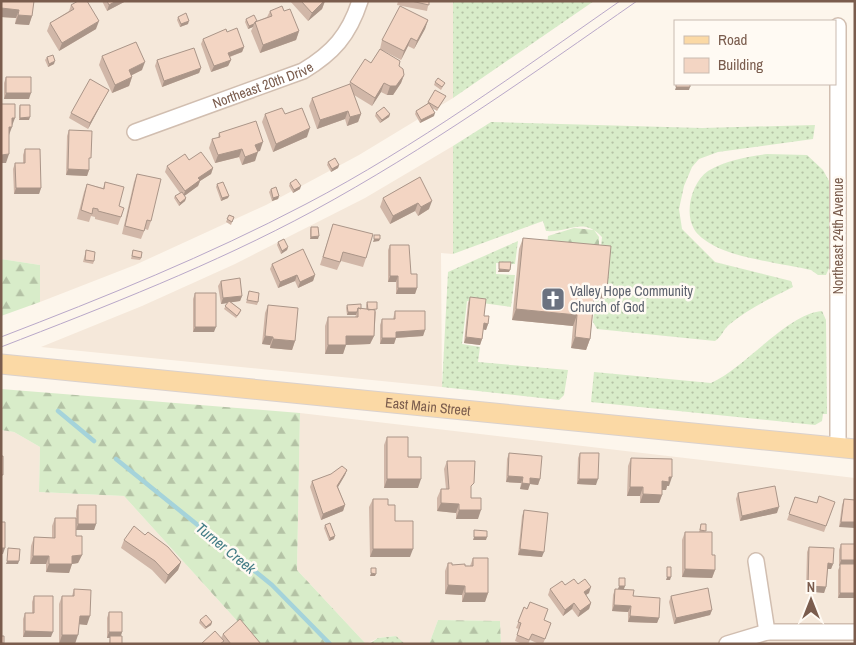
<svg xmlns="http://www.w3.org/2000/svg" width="856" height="645" font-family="'Archivo Narrow',sans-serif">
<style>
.residential{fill:#f5e8da}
.grass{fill:url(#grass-dots)}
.forest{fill:url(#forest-firs)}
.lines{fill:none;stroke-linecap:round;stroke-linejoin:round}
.stream{stroke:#a5d3da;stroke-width:4.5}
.minor-casing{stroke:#d1beb0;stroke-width:18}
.major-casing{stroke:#dad1cd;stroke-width:21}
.minor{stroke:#fff;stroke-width:15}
.major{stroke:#fbd9a5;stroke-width:19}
.tram{stroke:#b9a8c9;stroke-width:1}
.wall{fill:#d1b7a8}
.shaded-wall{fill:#aa9588}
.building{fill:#f3d5c3;stroke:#aa9588}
.labels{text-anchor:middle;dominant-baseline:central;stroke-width:5;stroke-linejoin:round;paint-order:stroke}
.street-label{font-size:14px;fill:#7a5c4d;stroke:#fffaf3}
.worship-label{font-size:14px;fill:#5b616d;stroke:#fffaf3;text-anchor:start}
.water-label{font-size:15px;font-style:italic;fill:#437c86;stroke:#fffaf3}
</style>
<defs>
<pattern id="grass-dots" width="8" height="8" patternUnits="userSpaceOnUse" patternTransform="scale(1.25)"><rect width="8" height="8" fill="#d8ecc9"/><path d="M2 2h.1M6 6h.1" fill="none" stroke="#b4c2a5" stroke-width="1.8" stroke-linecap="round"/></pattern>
<pattern id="forest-firs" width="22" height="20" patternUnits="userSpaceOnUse" patternTransform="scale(1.25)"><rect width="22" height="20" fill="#d8ecc9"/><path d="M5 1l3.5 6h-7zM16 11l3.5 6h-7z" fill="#b4c2a5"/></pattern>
</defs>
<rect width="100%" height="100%" fill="#fdf6ec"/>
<!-- residential -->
<path class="residential" d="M1 1H453V98L359 155 266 205 135 265 40 302V265L1 259Z
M453 146V254L441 253 442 387 41 347 142 306 235 264 365 198Z
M300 413 855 478V644H501L500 621 438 620 429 644H405L395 636 378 638 366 644 297 570Z
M1 430 14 432 40 447 39 492 124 496 258 644H1Z"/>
<!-- grass -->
<path class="grass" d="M453 1H594L453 98Z
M491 122 702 128 815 125 813 139 718 152 699 159 692 167 684 186 679 209 682 229 715 262 791 281 793 287C771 298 749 308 730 324 723 329 722 337 715 341L597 329 593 322 602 237C583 216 569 233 546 231L543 221 453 254V146Z
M767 154 807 155 823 170 829 181 830 266 826 275H818L811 270C785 264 733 258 711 244 706 241 697 235 694 229 684 212 692 182 708 171 726 160 747 157 767 154Z
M518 241 515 264 496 263V274L515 275 511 307 467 301 462 344 480 347 478 362 568 370 564 395 559 400 442 387 448 272Z
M822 311 826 320 827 414H823L822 421 815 425 591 402 594 372 711 383C746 367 787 314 822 311Z
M396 636 405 644H369L378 638Z"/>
<!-- forest -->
<path class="forest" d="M574 228 594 230 599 237V246H547L548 236Z
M1 259 40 265V302L1 316Z
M1 389 300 413 297 570 366 644H258L124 496 39 492 40 447 14 432 1 430Z
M438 620 500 621 501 644H429Z"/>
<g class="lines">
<!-- stream -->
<path class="stream" d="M58 411 94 441
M116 459 272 585 330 644"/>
<!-- minor casing -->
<g class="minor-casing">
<g id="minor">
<path id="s1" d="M135 132 303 71C333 53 349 35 360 1"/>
<path d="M838 447V26"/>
<path d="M756 561 767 632"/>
<path d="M727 644 767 632H855"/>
</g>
</g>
<!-- major casing -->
<g class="major-casing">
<g id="major">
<path id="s2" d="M1 364 855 449"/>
</g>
</g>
<!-- minor -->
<use href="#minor" class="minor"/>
<!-- major -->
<use href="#major" class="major"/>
<!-- tram -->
<path class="tram" d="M1 337C105 297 207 256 306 204 417 146 518 72 620 1
M1 347C107 306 213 265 313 211 427 149 531 75 637 1"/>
</g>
<!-- wall -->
<path class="wall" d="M1 1 32 16 29 25 15 24 16 18 1 17Z
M102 1H126L107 11Z
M290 1H325L322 9 308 21Z
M398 1H429L427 11 397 5Z
M71 5 96 29 59 51 47 31 50 23 69 11Z
M270 11H284L299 31 296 40 260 53 251 31 253 27 248 29 245 22 246 19 257 21 267 17Z
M178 17 188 24 180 27 177 20Z
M428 20 425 29 414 49 408 46 401 60 382 50 399 66 404 75 401 83 393 95H387L381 92 372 106 354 95 361 114 358 122 347 126 345 119 317 129 309 106 312 98 349 85 350 82 371 63 380 49 382 40Z
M227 32 244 47 242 52 230 57 231 60 228 66 211 72 201 44 203 39Z
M102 56 142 70 132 75V77L129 86 112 93 99 65Z
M47 57 54 64 48 67 45 60Z
M157 60 201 68 199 73 162 87 155 66Z
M6 77 29 99H4V83Z
M435 82 445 83 441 90 434 85Z
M109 90 106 95 88 129 69 118 71 113Z
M446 96 437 111 432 108 434 116 420 123 415 114 416 111 427 104 428 102Z
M20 105 29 120H19V108Z
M376 113 390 114 389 117 380 123 375 116Z
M265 114H285L307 137 273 152 262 122Z
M69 130 89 164V170L87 176 66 175 67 136Z
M219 133 260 151H257L255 161 242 165 239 157 215 163 209 148 212 139 218 138Z
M25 149 41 188 39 194H14L13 169 15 163H23V155Z
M189 160 213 168 211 174 200 181 198 186 184 196 186 198 185 201 179 206 174 198 175 196 180 193 165 172 167 166Z
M328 162 339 165 338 168 331 172 327 165Z
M137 174 151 221 148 230 145 229 141 239 122 234 134 182Z
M420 177 429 209 418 216 415 211 390 224 380 207 383 198Z
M105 182 119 206 121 217 118 225 95 219V217L91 216 89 222 77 219 84 192 87 184 103 188Z
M290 183 300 189 293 193 289 186Z
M217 184 228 198 221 201 216 187Z
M271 189 279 196 278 199 272 201 269 192Z
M229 215 234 217 231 225 226 222Z
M333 224 366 258 363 267 341 261 337 270 320 265Z
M311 227 318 239H310V230Z
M523 238 607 289 603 300H594L590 339 586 350 571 348 573 326 512 320 519 249Z
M278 242 288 247 287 250 281 254 277 245Z
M390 245 417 288 415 294H396V282H388V250Z
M86 250 94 261 93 264 83 262Z
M133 250 141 258 140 260 131 259Z
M272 264 315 275 313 281 298 288 295 281 278 288 270 269Z
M221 281 242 296 240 301 231 302 241 310 240 313 236 318 224 309 227 303 221 304 218 286Z
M249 291 258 302 257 305 246 303Z
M195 293 214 332H193V299Z
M470 297 484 316 488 324 486 330 483 329 482 339 480 345 464 343 468 303Z
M367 302 376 312 374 336 370 344 346 345 343 354H325V326L328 317H355L356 315H347L346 308 347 305 361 309H366V305Z
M268 305 295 341 292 350 270 348V345L262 344 265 313Z
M395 311 425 330 423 336 396 338 394 344H380V325L382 319H393Z
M387 437 408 457 418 488H384V445Z
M509 453 540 479 538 485 530 484 528 490 520 489 521 483 506 482 507 459Z
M580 453 596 485 577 484 578 458Z
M631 458 669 486H667L666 490H662V495L659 503H640V496H627L628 466Z
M447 461 471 492V498L478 519H456V513L437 511V498L441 489H446L444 469Z
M347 470 345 475 338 487 345 505 343 511 321 520 310 487 312 481Z
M738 493 777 513 740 521 736 499Z
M795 497 817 503 835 502 824 532 787 520Z
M373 499 388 505 410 557H370L369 507Z
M844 499 855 500 839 527 842 505Z
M78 505 96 524 94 530H76V511Z
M524 510 542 557 518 555 522 516Z
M55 518 76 536 82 555 78 563 72 564 69 573 46 572V564H30L31 546 34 537 52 538V526Z
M701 524 705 532 712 555 715 570 712 578 682 577V540L685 532H699Z
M325 525 334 539 329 541 324 528Z
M124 540 181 562 178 570 165 584 152 570 121 548Z
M841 544 855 598H838V570L840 566H839V550Z
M809 547 833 564 831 569H828L826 587 824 593 806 591 807 552Z
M473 558 488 593 485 602H462V595L445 594V571L448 563 452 565 470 566Z
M578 584 589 593 586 595 591 603 589 609 578 617 572 609 563 616 548 595 550 589 565 585Z
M74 589 87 625 79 624 59 644V604L62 596H72Z
M615 589 633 596 659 618 657 623 628 622V612L612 611 613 595Z
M34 596 51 637H23V619L25 613H32V602Z
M671 596 712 610 710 615 674 624 669 602Z
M524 607 544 620 551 623 543 644H539L530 640 528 644H522L515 641 519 629 516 628Z
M109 612 122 632 121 636 122 644H109L110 638H107V618Z
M200 620 212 622 211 625 205 629 199 623Z
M223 634 261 644H201L221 638Z"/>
<!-- shaded-wall -->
<path class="shaded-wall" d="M116 1H126L107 11 109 5Z
M324 1H325L322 9 308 21 312 13Z
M1 8 19 10 16 18 1 17Z
M18 15 32 16 29 25 15 24Z
M428 20 425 29 414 49 417 41Z
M99 21 96 29 59 51 62 43Z
M189 21 188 24 180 27 181 24Z
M254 24 253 27 248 29 249 26Z
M299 31 296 40 260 53 263 45Z
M411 38 408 46 401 60 404 51Z
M244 47 242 52 226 58 228 53Z
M231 60 228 66 211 72 214 66Z
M55 61 54 64 48 67 49 64Z
M145 62 142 70 126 78 129 70Z
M201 68 199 73 162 87 164 81Z
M404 75 401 83 393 95H387L390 86Z
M132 77 129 86 112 93 115 85Z
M384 83 381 92 372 106 375 98Z
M676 87H690L689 90H675Z
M109 90 106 95 88 129 90 123Z
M6 93H31L29 99H4Z
M348 111 345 119 317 129 320 120Z
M435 113 434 116 420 123 421 120Z
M361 114 358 122 347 126 350 117Z
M390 114 389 117 380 123 382 120Z
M30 117 29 120H19L20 118Z
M12 118H15L12 126Z
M9 127H12L9 135Z
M310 128 307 137 273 152 276 144Z
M263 142 260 151 252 153 255 145Z
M242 149 239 157 215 163 218 155Z
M258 152 255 161 242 165 245 157Z
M9 154 6 163H1V155Z
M339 165 338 168 331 172 332 169Z
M213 168 211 174 200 181 198 186 183 197 185 191 198 178Z
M68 169 89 170 87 176 66 175Z
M301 186 300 189 293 193 294 190Z
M16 188H41L39 194H14Z
M229 196 228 198 221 201 222 198Z
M279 196 278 199 272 201 273 198Z
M186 198 185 201 179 206 180 203Z
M432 201 429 209 418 216 421 207Z
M418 203 415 211 390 224 393 216Z
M319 236 318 239H310L311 237Z
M374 239H380L379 241 373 242Z
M288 247 287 250 281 254 282 251Z
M499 269 510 270 509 272H498Z
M297 275 295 281 278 288 280 282Z
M315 275 313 281 298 288 300 282Z
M390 276H398L396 282H388Z
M398 288H417L415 294H396Z
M595 288 607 289 603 300 591 299Z
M242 296 240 301 221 304 223 298Z
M516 309 577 315 573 326 512 320Z
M348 312H357L356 315H347Z
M484 323 488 324 486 330 481 329Z
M195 327H216L214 332H193Z
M425 330 423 336 394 338 396 332Z
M265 336 273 337 270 345 262 344Z
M346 336H374L370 344 343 345Z
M466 337 482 339 480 345 464 343Z
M575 337 590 339 586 350 571 348Z
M382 338H396L394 344H380Z
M273 339 295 341 292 350 270 348Z
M328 345H346L343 354H325Z
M347 470 345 475 335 492 337 486Z
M508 476 523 477 521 483 506 482Z
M669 477H672L669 486H667L666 490H659L662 481Z
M530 478 540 479 538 485 530 484 528 490 520 489 522 483Z
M387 479H421L418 488H384Z
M579 479H598L596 485 577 484Z
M630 487H643L640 496H627Z
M643 494 662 495 659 503H640Z
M441 503 459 504 456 513 437 511Z
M345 505 343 511 321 520 323 514Z
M779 507 777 513 740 521 742 516Z
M459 510H481L478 519H456Z
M841 522H855V528L839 527Z
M78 524H96L94 530H76Z
M335 536 334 539 329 541 330 538Z
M474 537H487L486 540H473Z
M1 548H5L3 554H1Z
M373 549H413L410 557H370Z
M520 549 544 552 542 557 518 555Z
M82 555 78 563 72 564 69 573 46 572 49 564 72 556Z
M33 556H49L46 564H30Z
M841 560H855V566L840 564 839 566Z
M7 561H19L18 564H6Z
M181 562 178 570 165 584 168 575Z
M828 563 833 564 831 569H826Z
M685 569 715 570 712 578 682 577Z
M371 573 376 574 375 576H370Z
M667 577H671L670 580H666Z
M448 585 465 586 462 595 445 594Z
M619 586H625L624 589H618Z
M808 586 826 587 824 593 806 591Z
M591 587 589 593 581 598 584 592Z
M465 593H488L485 602H462Z
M840 593H855V598H838Z
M574 603 572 609 563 616 565 610Z
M591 603 589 609 578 617 580 611Z
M614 605 631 606 628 612 612 611Z
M712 610 710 615 674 624 676 618Z
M80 616H90L87 625 77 624Z
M630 616 659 618 657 623 628 622Z
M212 622 211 625 205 629 206 627Z
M25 631 53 632 51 637H23Z
M109 632H122L120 638 110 636V638H107Z
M62 635H78L75 644H59Z"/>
<!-- building -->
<path class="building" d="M1 1H34L32 16 18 15 19 10 1 8Z
M78 1H87L99 21 62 43 50 23 74 9 71 5Z
M107 1H116L109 5Z
M301 1H324L312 13Z
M411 1H429V5Z
M282 6 284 11 290 9 299 31 263 45 255 22 272 16 270 11Z
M400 6 428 20 417 41 411 38 404 51 382 40Z
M186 13 189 21 181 24 178 17Z
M254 15 257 21 255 22 254 24 249 26 246 19Z
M237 28 244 47 228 53 231 60 214 66 203 39 226 29 227 32Z
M136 42 145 62 129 70 132 77 115 85 102 56Z
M194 48 201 68 164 81 157 60Z
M380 49 400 61 399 66 403 69 404 75 396 86H390L384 83 375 98 350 82 365 59 371 63Z
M53 55 55 61 49 64 47 57Z
M6 77H31V93H6Z
M438 78 445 83 442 87 435 82Z
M90 79 109 90 90 123 71 113Z
M350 84 361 114 350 117 348 111 320 120 312 98Z
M676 84H690V87H676Z
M435 90 446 96 438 108 428 102Z
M429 103 435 113 421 120 416 111Z
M1 104H15V118H12V127H9V154L1 155Z
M20 105H30V117L20 118Z
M384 107 390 114 382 120 376 113Z
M282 108 285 114 302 108 310 128 276 144 265 114Z
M256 121 263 142 255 145 258 152 245 157 242 149 218 155 212 139 220 137 219 133Z
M69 130 92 131 91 158H89V170L68 169Z
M25 149H40L41 188H16L15 163H25Z
M201 152 213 168 198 178 200 180 185 191 167 166 185 154 189 160Z
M335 158 339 165 332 169 328 162Z
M137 174 161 179 151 221 147 220 144 231 125 226Z
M420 177 432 201 421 207 418 203 393 216 383 198Z
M296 179 301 186 294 190 290 183Z
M105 182 124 187 119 206 124 208 121 217 98 211V209L93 208 92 214 81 210 87 184 104 189Z
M223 182 229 196 222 198 217 184Z
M276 187 279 196 273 198 271 189Z
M182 192 186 198 180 203 175 196Z
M229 215 234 217 232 222 227 219Z
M333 224 373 234 366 258 343 252 340 262 323 257Z
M311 227H318L319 236 311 237Z
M374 235H380V239H374Z
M523 238 611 246 607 289 595 288 590 339 575 337 577 315 516 309Z
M284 239 288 247 282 251 278 242Z
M390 245H409L411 274H417V288H398V276H390Z
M303 249 315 275 300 282 297 275 280 282 272 264Z
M86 250 95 252 94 261 85 260Z
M133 250 142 252 141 258 132 256Z
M499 262H511L510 270 499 269Z
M240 278 242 296 223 298 221 281Z
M249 291 259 293 258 302 247 300Z
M195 293H216V327H195Z
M470 297 486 299 484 316H489L488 324 484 323 482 339 466 337Z
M229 301 241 310 237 316 225 306Z
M367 302H377V309L368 310Z
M361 304V309L358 308 357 312H348L347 305Z
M268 305 298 308 295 341 273 339V337L265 336Z
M358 308 375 310 374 336H346V345H328V317H358Z
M395 311H425V330L396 332V338H382V319H395Z
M387 437H408V457H421V479H387Z
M509 453 542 456 540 479 530 478V484L522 483 523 477 508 476Z
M580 453H599L598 479H579Z
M1 456H3V475H1Z
M631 458 672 459V477H669V482L662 481V495L643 494V487H630Z
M447 461H475L474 483 471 486V498H481V510H459V504L441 503V489H449Z
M342 466 347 470 337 486 345 505 323 514 312 481 331 474Z
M775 486 779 507 742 516 738 493Z
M819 496 835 502 826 526 789 514 795 497 817 503Z
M373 499H388V505H395V521H413V549H373Z
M844 499 855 500V522H841Z
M78 505H96V524H78Z
M524 510 548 513 544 552 520 549Z
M55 518H76V536H82V555L72 556V564H49V556H33L34 537 55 538Z
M1 522H5V548H1Z
M330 523 335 536 330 538 325 525Z
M701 524H706V531L700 530Z
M134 526 145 535 148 532 168 547 181 562 168 575 155 561 124 540Z
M474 530 487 531V537H474Z
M685 532H712V555H715V570L685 569Z
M841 544H855V560H841Z
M809 547 834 548 833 564 828 563 826 587 808 586Z
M8 548 20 549 19 561H7Z
M473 558H488V593H465V586L448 585V563H452V565L465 564V566H473Z
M840 564H855V593H840Z
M667 567H671V577H667Z
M371 568H376V574L371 573Z
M619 578H625V586H619Z
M574 579 578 584 585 579 591 587 584 592 591 603 580 611 574 603 565 610 550 589 562 581 565 585Z
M708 588 712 610 676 618 671 596Z
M74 589 91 590 90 616H80L78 635H62V596H74Z
M615 589 634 590 633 596 660 598 659 618 630 616 631 606 614 605Z
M34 596H53V632L25 631V613H34Z
M530 602 548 609 544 620 551 623 545 639 532 634 529 640 517 635 521 623 518 622 524 607 527 609Z
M109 612H122V632H109Z
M206 615 212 622 206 627 200 620Z
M240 619 261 644H231L223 634Z
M215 631 224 641 220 644H201Z
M1 636H4V643H1Z
M110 636H122V644H110Z"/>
<!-- icons -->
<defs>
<g id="church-square" transform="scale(1.25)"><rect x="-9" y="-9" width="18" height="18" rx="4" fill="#6b7280" stroke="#fffaf3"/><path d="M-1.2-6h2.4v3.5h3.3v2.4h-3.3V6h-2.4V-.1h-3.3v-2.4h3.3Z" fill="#fff"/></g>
</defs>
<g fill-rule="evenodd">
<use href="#church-square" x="553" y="299"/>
</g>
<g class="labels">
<!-- street labels -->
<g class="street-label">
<text stroke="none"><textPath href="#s1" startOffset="136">Northeast 20th Drive</textPath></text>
<text transform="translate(838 236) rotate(-90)">Northeast 24th Avenue</text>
<text stroke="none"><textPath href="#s2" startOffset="429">East Main Street</textPath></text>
</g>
<!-- worship labels -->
<g class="worship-label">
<text x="570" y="291">Valley Hope Community<tspan x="570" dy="16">Church of God</tspan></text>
</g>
<!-- water labels -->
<g class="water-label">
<text transform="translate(226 548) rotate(39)">Turner Creek</text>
</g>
</g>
<!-- border -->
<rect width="856" height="645" fill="none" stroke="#7a5c4d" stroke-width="5"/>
<!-- legend -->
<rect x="674" y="20" width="162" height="65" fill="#fffaf3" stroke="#cabbb1"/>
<rect x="684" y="36" width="25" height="8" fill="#fbd9a5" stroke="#cabbb1"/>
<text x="718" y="45" font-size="15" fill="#7a5c4d">Road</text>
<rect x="684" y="58" width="25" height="15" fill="#f3d5c3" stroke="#cabbb1"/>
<text x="718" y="70" font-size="15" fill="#7a5c4d">Building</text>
<!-- north arrow -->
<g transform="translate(811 600)" stroke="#fffaf3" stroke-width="4" paint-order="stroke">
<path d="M0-4L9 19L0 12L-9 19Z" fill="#7a5c4d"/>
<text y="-8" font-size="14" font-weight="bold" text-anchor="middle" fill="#7a5c4d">N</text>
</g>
</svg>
